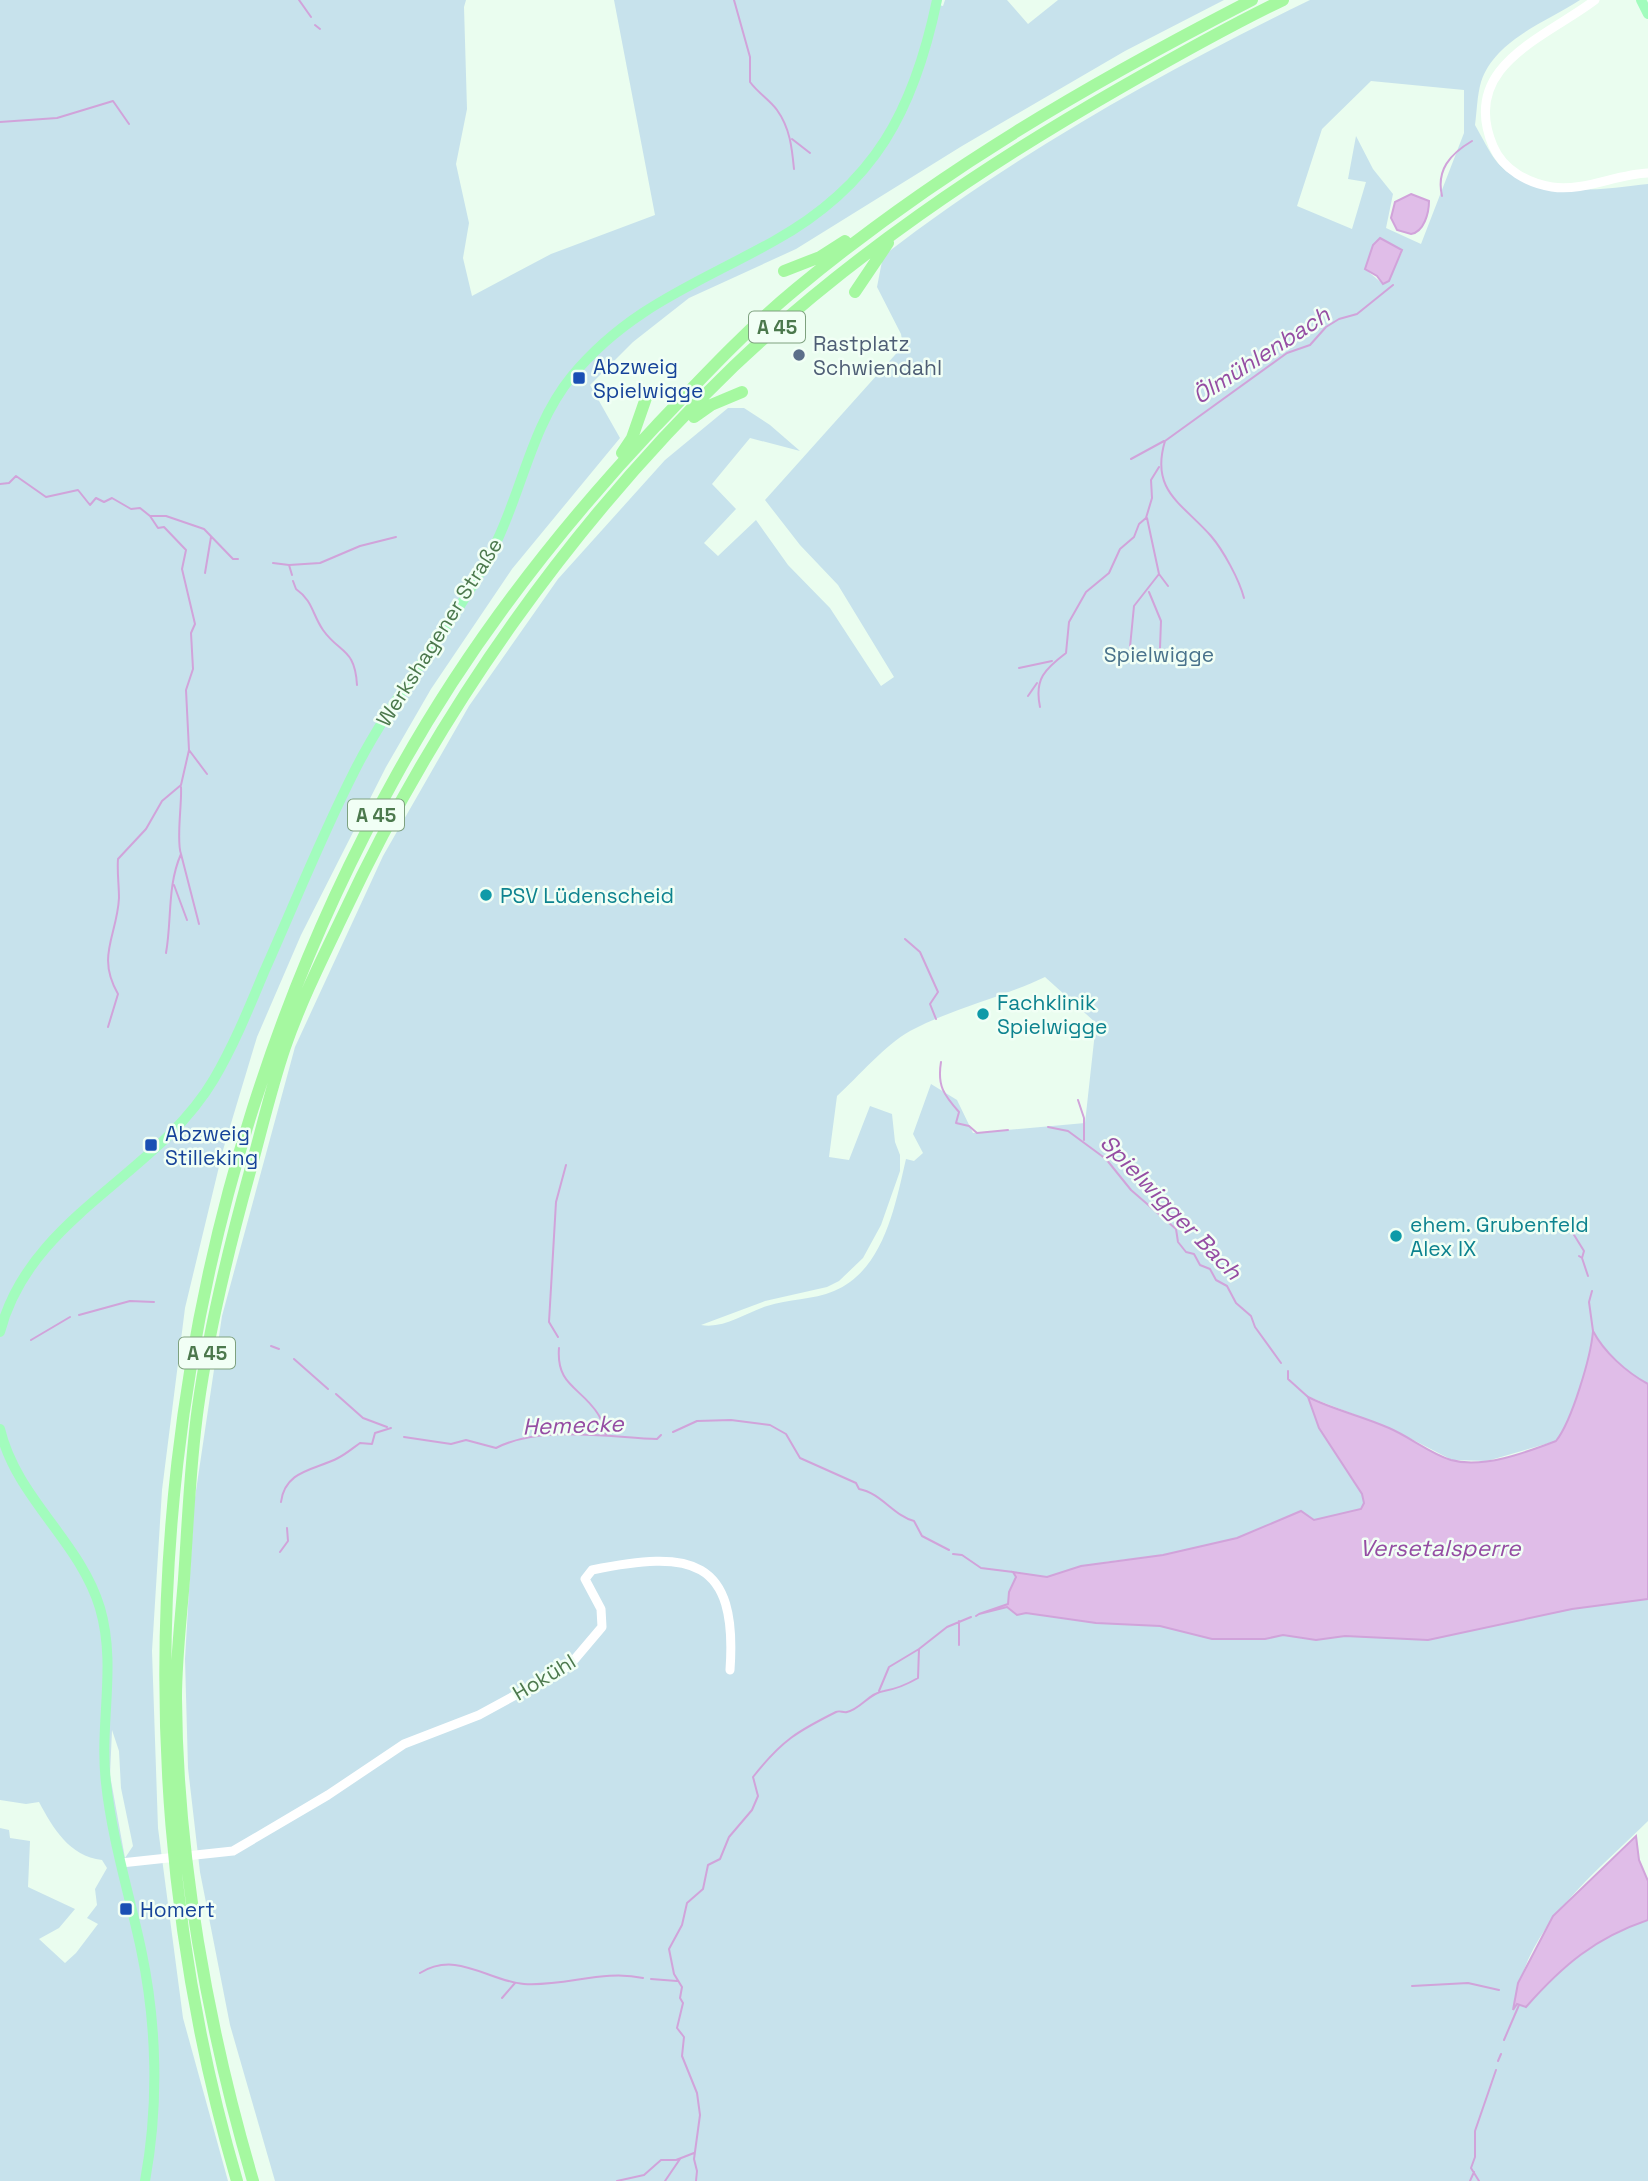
<svg xmlns="http://www.w3.org/2000/svg" width="1648" height="2181" font-family="'Space Grotesk',sans-serif">
<style>
.green{fill:#c7e2ec;fill-rule:evenodd}
.water{fill:#e0bde8;stroke:#d1a3da;stroke-width:2}
.lines{fill:none;stroke-linecap:round;stroke-linejoin:round}
.stream{stroke:#d1a3da;stroke-width:2}
.minor{stroke:#fff;stroke-width:9}
.major{stroke:#a2fcbd;stroke-width:10}
.highway{stroke:#a5f8a0;stroke-width:12}
.service-dot{fill:#5c6f8a;stroke:#f1fff5;stroke-width:2.5}
.transit-dot{fill:#1a4fb4;stroke:#f1fff5;stroke-width:2.5}
.culture-dot{fill:#0f9aa8;stroke:#f1fff5;stroke-width:2.5}
.labels{text-anchor:middle;dominant-baseline:central;stroke-width:5;stroke-linejoin:round;paint-order:stroke}
.shield{fill:#f1fff5;stroke:#7ea17f;stroke-width:2}
.shield-label{font-size:19px;font-weight:bold;fill:#4c794d}
.service-label{font-size:21px;fill:#4e5e75;stroke:#f1fff5;text-anchor:start}
.transit-label{font-size:21px;fill:#164399;stroke:#f1fff5;text-anchor:start}
.street-label{font-size:21px;fill:#4c794d;stroke:#f1fff5}
.park-label{font-size:21px;fill:#48728b;stroke:#f1fff5}
.culture-label{font-size:21px;fill:#0d838f;stroke:#f1fff5;text-anchor:start}
.water-label{font-size:23px;font-style:italic;fill:#954da3;stroke:#f1fff5}
</style>
<rect width="100%" height="100%" fill="#eafdef"/>
<!-- green -->
<path class="green" d="M0 0H466L464 7 467 109 456 164 469 223 463 258 472 296 551 254 655 215 614 0H940L939 5 943 6 945 0H1007L1028 24 1058 0H1224L1125 51 962 146 796 249 689 298 633 342 590 385 620 438 512 569 431 689 386 767 301 935 257 1037 223 1150 185 1308 162 1490 152 1651 158 1828 183 2018 228 2181H0V1828L9 1830 10 1838 30 1841 28 1887 75 1909 59 1928 39 1939 65 1963 76 1953 98 1924 87 1918 97 1905 95 1889 107 1868 102 1860C69 1856 53 1828 39 1802L26 1804 0 1800ZM112 1730 119 1751 121 1788 133 1846 125 1858 110 1775Z
M1310 0H1580C1546 22 1495 40 1481 82 1477 96 1477 111 1475 125 1482 137 1489 152 1497 162 1530 201 1604 189 1648 184V1384C1626 1372 1606 1353 1593 1332 1591 1357 1572 1421 1556 1441L1487 1461 1452 1460 1392 1429 1309 1397 1319 1428 1362 1494 1364 1503 1361 1509 1314 1520 1301 1511 1237 1538 1163 1555 1105 1562 1047 1577 1014 1573 1016 1577 1009 1592 1008 1604 982 1613 1007 1607 1017 1615 1026 1613 1096 1623 1160 1626 1194 1634 1265 1639 1283 1635 1316 1640 1345 1636 1428 1640 1572 1609 1648 1599V1821C1599 1870 1521 1930 1517 2004L1526 2007C1561 1967 1597 1937 1648 1920V2181H275L230 2025 200 1872 188 1768 185 1659 194 1504 222 1316 295 1047 383 856 469 706 558 579 665 460 728 408H744L770 425 800 451 750 438 712 484 736 509 704 543 718 556 756 520 788 565 830 608 881 686 894 677 838 585 800 545 765 500 903 346 901 334 877 287 883 256C1015 154 1161 73 1310 0ZM1371 81 1464 90V133L1421 244 1386 228 1393 194 1373 169 1356 136 1348 179 1366 182 1352 229 1297 206 1322 129ZM1380 238 1402 252 1389 281 1383 284 1365 269ZM1045 977 1096 1023 1085 1123 973 1133 957 1100 931 1084 913 1134 923 1153 914 1161 906 1159C895 1206 884 1270 834 1291 813 1300 788 1299 767 1306 745 1313 724 1329 701 1325L765 1301 827 1287 839 1281 863 1258 881 1225 900 1171V1155L895 1142 892 1114 870 1106 849 1160 829 1157 837 1096C858 1077 886 1044 910 1031 953 1008 1001 998 1045 977Z"/>
<!-- water -->
<path class="water" d="M1411 194 1429 201C1429 213 1424 232 1411 234L1397 230 1391 218 1395 202Z
M1380 238 1402 250 1389 281 1383 284 1377 276 1365 269 1373 245Z
M1593 1331C1604 1352 1626 1372 1648 1384V1599L1572 1609 1428 1640 1345 1636 1316 1640 1283 1635 1265 1639H1212L1160 1626 1096 1623 1026 1613 1017 1615 1007 1607 979 1614 1008 1604 1009 1592 1016 1577 1013 1572 1047 1577 1081 1566 1163 1555 1237 1538 1301 1511 1314 1520 1361 1509 1364 1503 1362 1494 1319 1428 1308 1397C1334 1410 1362 1416 1389 1428 1410 1437 1429 1453 1451 1460 1483 1469 1527 1452 1556 1441 1572 1421 1591 1356 1593 1331Z
M1636 1836 1639 1860 1648 1881V1920C1595 1938 1563 1965 1526 2007L1517 2004 1513 2010 1518 1983 1553 1916Z"/>
<g class="lines">
<!-- stream -->
<path class="stream" d="M299 0 311 17
M734 0 750 57V82C758 93 770 100 777 110 790 128 792 148 794 169
M315 25 320 29
M0 122 57 118 113 101 129 124
M792 139 810 153
M1442 196C1436 170 1450 154 1472 141
M1131 459 1164 441
M0 484 9 483 16 476 46 497 78 490 90 505 96 498 104 502 112 498 131 509 140 508 150 516H166L204 529 233 559H238
M273 563 289 565 292 575
M289 565 320 563 360 546 396 537
M205 573 211 537
M1159 574 1168 586
M293 581 296 589C313 601 312 614 323 630 340 654 355 648 357 685
M1149 592 1161 621 1160 648
M1244 598C1239 579 1223 550 1211 536 1182 503 1150 491 1165 441L1287 353 1310 345 1326 327 1339 319 1357 314 1393 285
M1133 659 1130 647 1134 606 1159 574 1147 518
M1019 668 1052 661
M1028 696 1037 683
M1040 707C1034 679 1045 669 1066 653L1069 622 1086 592 1109 573 1120 549 1134 537 1139 524 1146 518 1152 498 1151 480 1159 467
M189 750 207 774
M181 854 199 924
M174 885 187 920
M905 939 920 952 938 992 930 1004 936 1019
M166 953C172 919 167 886 181 854 176 841 182 805 181 787
M108 1027 118 994C96 956 117 936 119 898 119 885 117 872 118 859L146 829 162 801 181 785 189 750 186 690 193 669 191 633 195 624 182 569 186 550 164 527 158 528 150 516
M941 1062C937 1086 944 1095 959 1112L956 1123 969 1126 977 1133 1008 1130
M1078 1100 1084 1118V1140
M1048 1127 1068 1131 1106 1159 1131 1190 1176 1229 1178 1242 1186 1252 1194 1254 1200 1265 1210 1269 1216 1280 1227 1286 1236 1303 1251 1316 1255 1327 1281 1363
M1566 1222 1584 1251 1582 1258
M1579 1256 1582 1258 1588 1276
M1592 1291 1589 1302 1593 1331
M79 1315 130 1301 154 1302
M558 1337 549 1322 556 1202 566 1165
M31 1340 70 1317
M271 1346 279 1349
M559 1348C556 1386 581 1387 598 1414 602 1420 603 1428 606 1435
M294 1359 328 1389
M1288 1371V1379L1308 1397
M336 1394 363 1418 387 1427
M673 1432 697 1421 731 1420 770 1425 786 1434 800 1458 856 1483 859 1489C881 1493 894 1516 914 1521L922 1536 949 1550
M404 1437 451 1444 466 1440 496 1448C541 1425 608 1437 657 1439L661 1435
M281 1502C285 1470 315 1470 338 1458 346 1454 353 1448 360 1443L372 1444 375 1433 391 1428
M280 1552 288 1541 287 1528
M953 1554 962 1555 981 1568 1013 1572
M976 1616 979 1614
M959 1645V1621
M879 1691 889 1667 919 1649
M420 1973C457 1950 488 1981 524 1984 565 1987 603 1969 643 1978
M651 1979 677 1981
M1412 1986 1468 1983 1499 1990
M502 1998 515 1983
M1504 2040 1519 2005
M1498 2061 1501 2054
M617 2181 644 2175 661 2160H676L694 2153
M665 2181 680 2159
M696 2181 697 2171 694 2159 700 2115 697 2093 682 2056 684 2037 677 2028 683 2003 680 1998 682 1987 674 1974 669 1949 682 1925 687 1903 703 1889 708 1865 720 1859 729 1837 752 1810 758 1796 753 1777C782 1740 798 1731 836 1712 840 1710 843 1713 847 1712 861 1709 869 1693 884 1691 896 1689 906 1685 918 1678L919 1649 947 1627 971 1617
M1470 2181 1474 2172
M1479 2181 1471 2168 1475 2157V2131L1496 2070"/>
<!-- minor -->
<path class="minor" d="M1595 0C1545 38 1459 66 1493 146 1503 170 1528 183 1552 187 1583 192 1617 174 1648 173
M121 1863 233 1851 328 1795 404 1744 479 1715 569 1666 602 1627 601 1609 585 1579 592 1570C690 1550 738 1557 730 1670"/>
<!-- major -->
<path class="major" d="M1641 0 1648 14
M0 1332C30 1216 157 1176 214 1079 234 1045 249 1008 264 972 294 905 321 837 354 772 394 692 456 624 496 543 523 487 532 425 572 376 629 307 699 283 774 241 875 185 914 110 937 0
M0 1429C16 1498 80 1541 100 1608 117 1666 99 1724 106 1783 112 1839 129 1893 141 1949 157 2024 159 2105 145 2181"/>
<!-- highway -->
<path class="highway" d="M784 271 820 257 845 241
M855 292 888 243
M694 417 711 405 742 392
M622 453 632 438 646 398
M237 2181C101 1717 161 1198 396 776 466 649 556 532 655 427 700 380 745 331 796 289 938 171 1089 84 1252 0
M253 2181C208 2028 177 1857 176 1698 176 1659 181 1618 184 1579 188 1522 190 1464 198 1407 209 1328 228 1251 249 1175 261 1132 271 1088 285 1047 301 1001 323 957 344 913 439 710 572 522 734 366 850 256 982 167 1120 88 1174 57 1227 27 1283 0"/>
</g>
<!-- markers -->
<circle class="service-dot" cx="799" cy="355" r="7"/>
<g class="transit-dot">
<rect x="572" y="371" width="14" height="14" rx="3.5"/>
<rect x="144" y="1138" width="14" height="14" rx="3.5"/>
<rect x="119" y="1902" width="14" height="14" rx="3.5"/>
</g>
<g class="culture-dot">
<circle cx="486" cy="895" r="7"/>
<circle cx="983" cy="1014" r="7"/>
<circle cx="1396" cy="1236" r="7"/>
</g>
<g class="labels">
<!-- shield labels -->
<g class="shield">
<rect x="749" y="311.5" width="56" height="31" rx="5"/>
<rect x="348" y="799.5" width="56" height="31" rx="5"/>
<rect x="179" y="1337.5" width="56" height="31" rx="5"/>
</g>
<g class="shield-label">
<text x="777" y="327">A 45</text>
<text x="376" y="815">A 45</text>
<text x="207" y="1353">A 45</text>
</g>
<!-- service labels -->
<g class="service-label">
<text x="813" y="343">Rastplatz<tspan x="813" dy="24">Schwiendahl</tspan></text>
</g>
<!-- transit labels -->
<g class="transit-label">
<text x="593" y="366">Abzweig<tspan x="593" dy="24">Spielwigge</tspan></text>
<text x="165" y="1133">Abzweig<tspan x="165" dy="24">Stilleking</tspan></text>
<text x="140" y="1909">Homert</text>
</g>
<!-- street labels -->
<g class="street-label">
<text transform="translate(439 632) rotate(-58)">Werkshagener Straße</text>
<text transform="translate(544 1677) rotate(-31)">Hokühl</text>
</g>
<!-- park labels -->
<g class="park-label">
<text x="1159" y="654">Spielwigge</text>
</g>
<!-- culture labels -->
<g class="culture-label">
<text x="500" y="895">PSV Lüdenscheid</text>
<text x="997" y="1002">Fachklinik<tspan x="997" dy="24">Spielwigge</tspan></text>
<text x="1410" y="1224">ehem. Grubenfeld<tspan x="1410" dy="24">Alex IX</tspan></text>
</g>
<!-- water labels -->
<g class="water-label">
<text transform="translate(1261 355) rotate(-33)">Ölmühlenbach</text>
<text transform="translate(1171 1207) rotate(46)">Spielwigger Bach</text>
<text transform="translate(573 1425) rotate(-2)">Hemecke</text>
<text x="1440" y="1548">Versetalsperre</text>
</g>
</g>
</svg>
